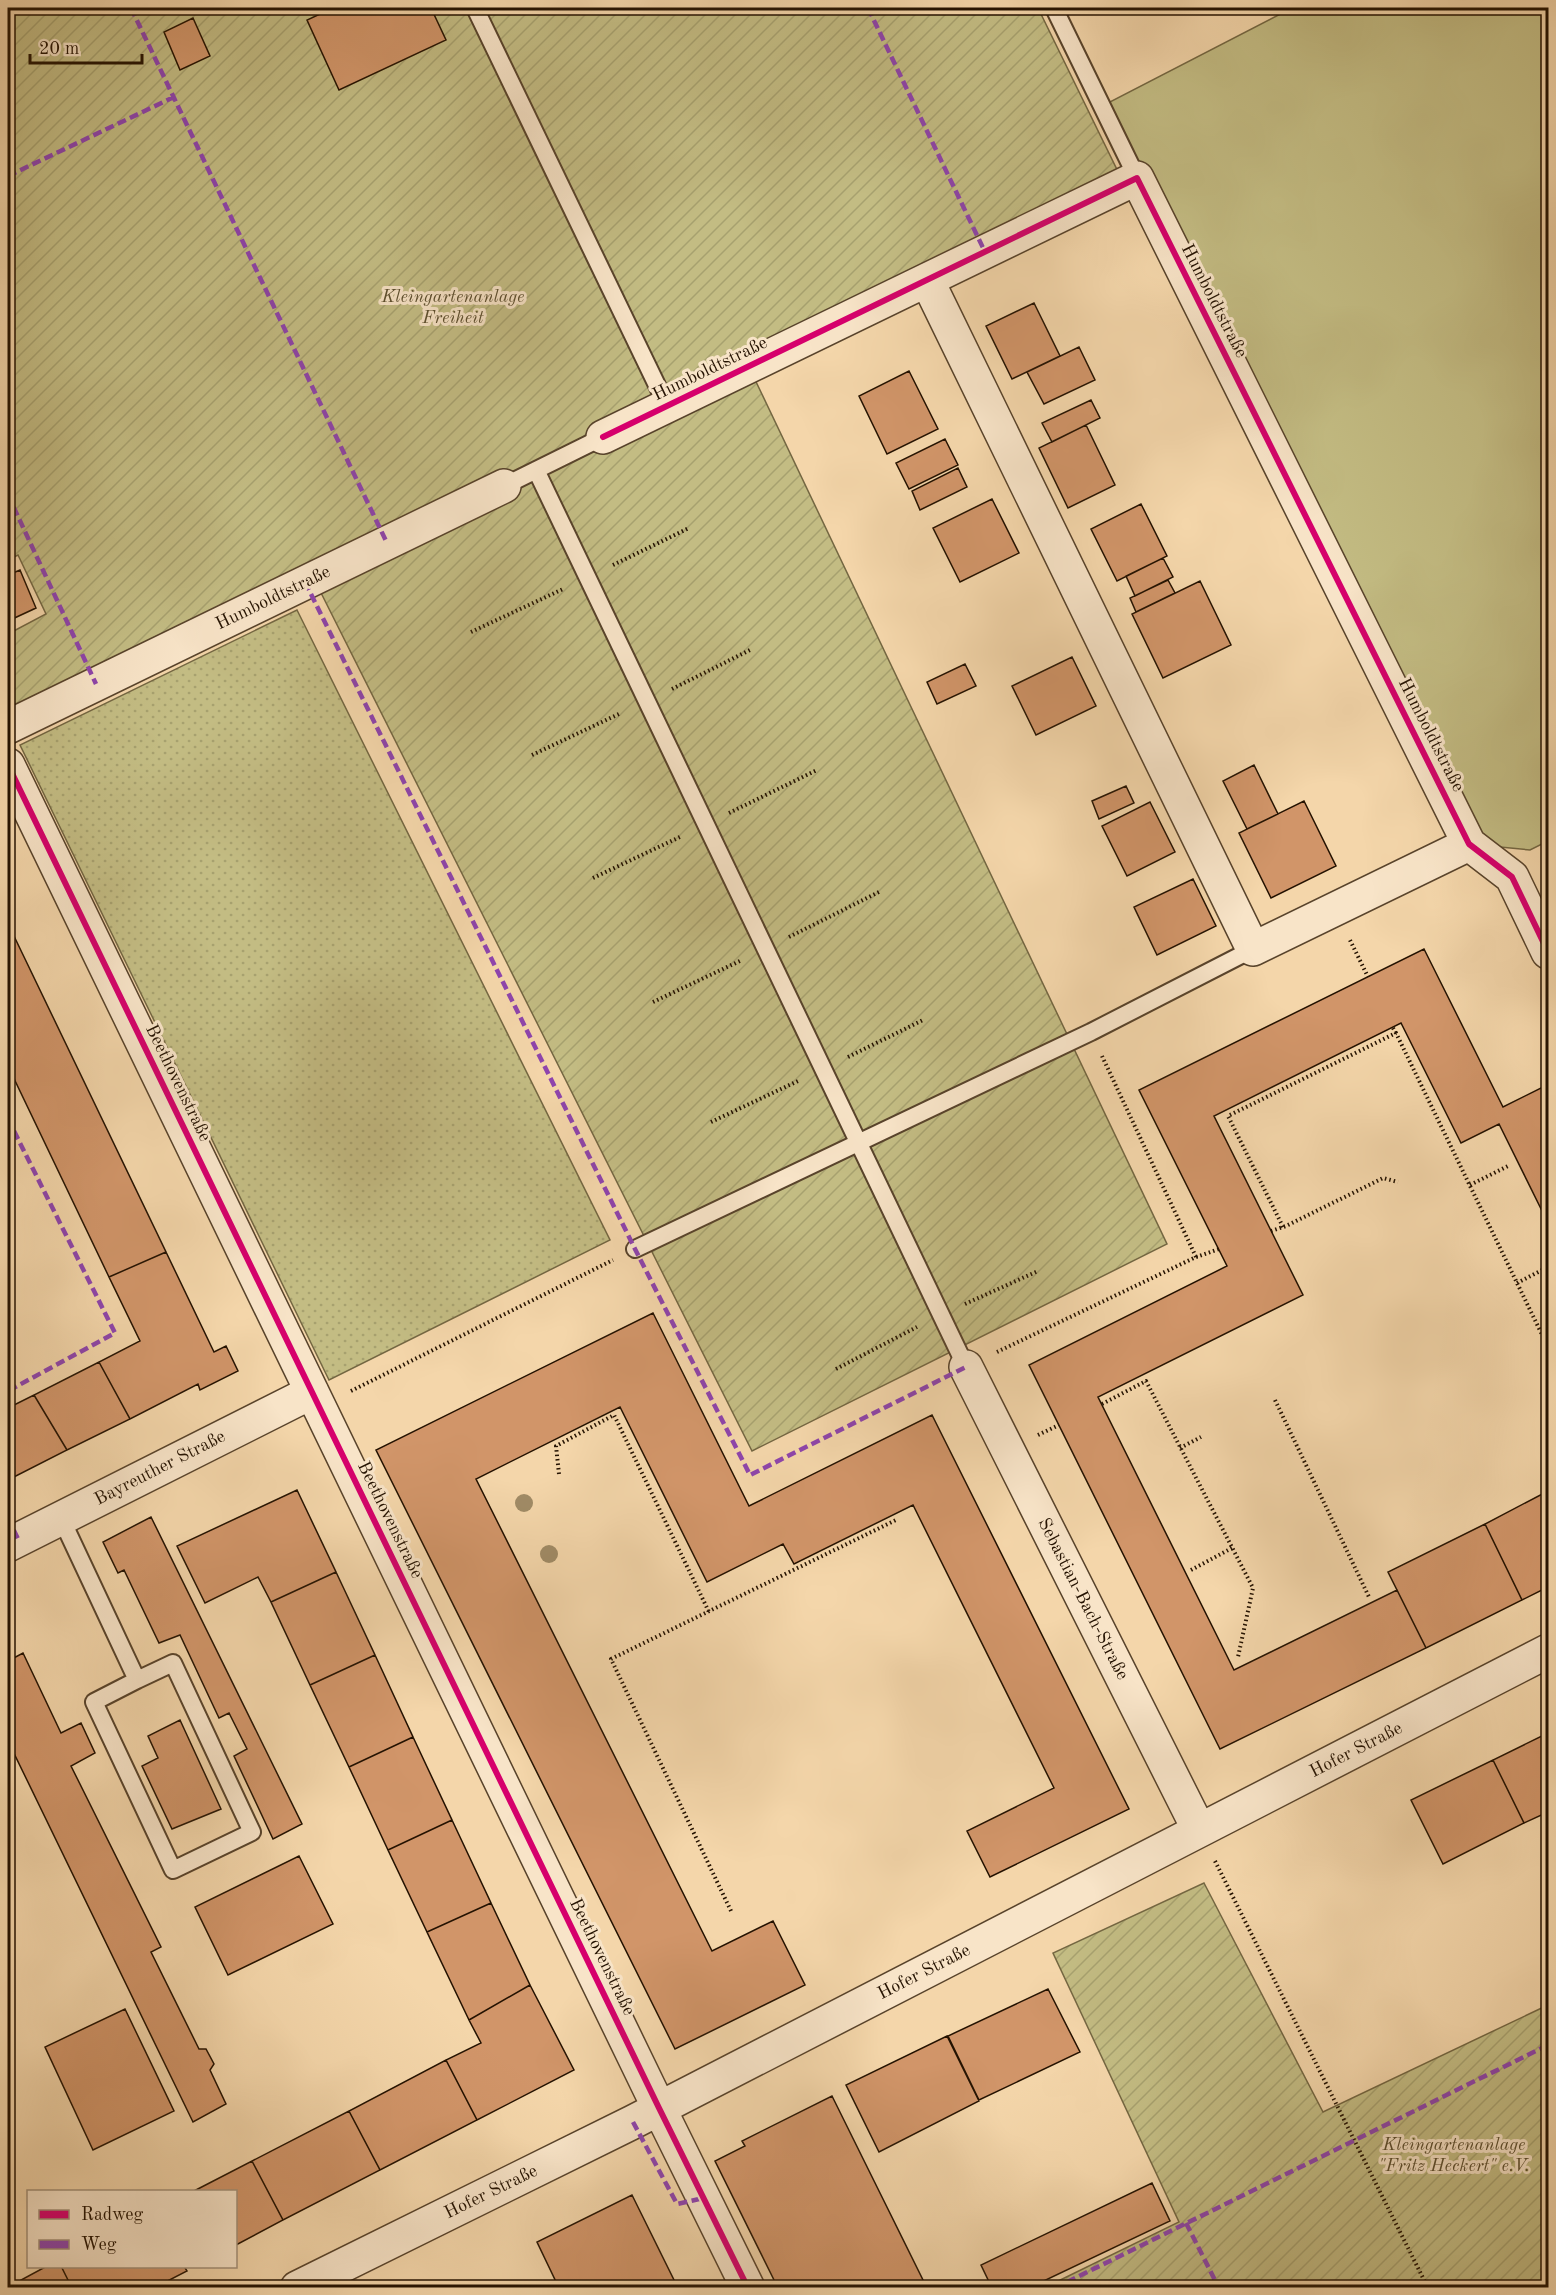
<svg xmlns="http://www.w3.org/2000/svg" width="1556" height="2295" font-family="'Old Standard TT',serif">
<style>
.grass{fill:url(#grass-dots);stroke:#746742;stroke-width:1.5}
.garden{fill:url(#garden-furrows);stroke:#746742;stroke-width:1.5}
.pitch{fill:#c3bc83;stroke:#746742;stroke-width:1.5}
.building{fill:#d19569;stroke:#241201;stroke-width:1.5}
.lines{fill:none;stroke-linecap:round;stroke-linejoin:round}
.service-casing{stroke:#58432b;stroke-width:20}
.minor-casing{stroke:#58432b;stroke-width:36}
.path{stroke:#241201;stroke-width:4;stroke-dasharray:1.5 3;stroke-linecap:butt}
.service{stroke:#f8e4c8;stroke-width:16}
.minor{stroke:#f8e4c8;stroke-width:33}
.quiet{stroke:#8e44ad;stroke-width:4.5;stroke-dasharray:9 4.5;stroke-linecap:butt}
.cycleway-casing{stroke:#f8e4c8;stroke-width:10}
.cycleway{stroke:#d6006c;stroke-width:6}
.tree{fill:#a08b66}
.labels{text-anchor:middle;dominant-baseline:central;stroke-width:6;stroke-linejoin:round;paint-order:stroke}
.park-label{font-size:18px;font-style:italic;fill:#5c4e2e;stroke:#f8e4c8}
.street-label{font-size:18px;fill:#241201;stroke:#f8e4c8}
</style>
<defs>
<pattern id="grass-dots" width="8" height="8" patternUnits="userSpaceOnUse" patternTransform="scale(1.5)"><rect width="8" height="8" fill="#c3bc83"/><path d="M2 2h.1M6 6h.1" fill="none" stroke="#a7a16f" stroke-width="1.8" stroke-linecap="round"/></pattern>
<pattern id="garden-furrows" width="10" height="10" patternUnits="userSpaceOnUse" patternTransform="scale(1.5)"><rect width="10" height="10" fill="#c3bc83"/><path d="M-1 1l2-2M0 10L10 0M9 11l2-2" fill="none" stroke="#a7a16f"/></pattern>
</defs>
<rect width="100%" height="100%" fill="#f4d6aa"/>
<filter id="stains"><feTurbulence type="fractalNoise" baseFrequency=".00333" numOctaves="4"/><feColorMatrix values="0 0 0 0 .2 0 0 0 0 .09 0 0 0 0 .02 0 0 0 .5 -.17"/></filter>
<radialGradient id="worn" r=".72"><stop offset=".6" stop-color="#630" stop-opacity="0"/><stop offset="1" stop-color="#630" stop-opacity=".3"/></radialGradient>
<!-- grass -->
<path class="grass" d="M297 610 610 1240 329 1380 20 745Z"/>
<!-- garden -->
<path class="garden" d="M8 8H1038L1124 184 749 367 1167 1244 752 1451 310 571 8 709V634L46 614 18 555 8 560Z
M1204 1883 1323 2112 1548 2005V2287H1046L1179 2222 1053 1953Z"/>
<!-- pitch -->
<path class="pitch" d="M1292 8H1548V841L1530 850 1469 844 1102 106Z"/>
<!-- building -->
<path class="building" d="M333 8H431L446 40 339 90 307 20Z
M193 18 210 56 180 70 164 32Z
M1034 303 1060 356 1012 379 986 326Z
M1079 347 1095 380 1044 404 1027 372Z
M909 371 938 429 887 454 859 396Z
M1091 400 1100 418 1052 442 1042 423Z
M1086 425 1115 485 1068 508 1039 448Z
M945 439 958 465 909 489 896 463Z
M958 468 967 487 920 510 912 491Z
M992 499 1019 553 960 582 933 528Z
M1141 504 1167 556 1117 581 1091 529Z
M1163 558 1173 577 1135 596 1126 576Z
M20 570 36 608 8 621V575Z
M1168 580 1175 593 1136 612 1130 598Z
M1200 581 1231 645 1163 678 1132 614Z
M1072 657 1096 706 1036 735 1012 686Z
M965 664 976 686 937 704 927 682Z
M1254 765 1278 814 1247 829 1223 781Z
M1126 786 1134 803 1099 819 1092 801Z
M1304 801 1336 866 1271 898 1239 833Z
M1150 802 1175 852 1127 876 1102 826Z
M1193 879 1216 926 1157 955 1134 907Z
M13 934 166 1252 109 1277 8 1066V937Z
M1424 949 1503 1107 1545 1086 1548 1093V1223L1499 1124 1461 1143 1401 1023 1214 1116 1303 1295 1098 1397 1234 1670 1397 1590 1426 1648 1220 1749 1029 1365 1227 1266 1139 1090Z
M166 1252 214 1352 226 1346 238 1371 200 1390 198 1384 130 1419 99 1362 140 1341 109 1277Z
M653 1313 749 1506 932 1415 1129 1809 990 1877 967 1831 1054 1788 913 1505 794 1564 783 1544 707 1582 620 1407 476 1479 712 1951 773 1921 805 1985 675 2049 376 1450Z
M99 1362 130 1419 67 1450 34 1395Z
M34 1395 67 1450 8 1480V1408Z
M297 1490 336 1572 271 1602 258 1577 205 1603 177 1546Z
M1548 1491V1587L1522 1600 1485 1524Z
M151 1517 302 1824 273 1839 234 1756 247 1749 229 1713 219 1718 180 1635 159 1643 124 1570 118 1573 103 1542Z
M1485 1524 1522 1600 1426 1648 1388 1572Z
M336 1572 375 1655 310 1685 271 1602Z
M23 1653 61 1733 81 1723 95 1753 71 1766 161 1947 151 1952 199 2049H206L214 2064 210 2070 226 2104 193 2122 8 1741V1661Z
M375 1655 413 1737 349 1767 310 1685Z
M180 1720 221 1809 172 1829 142 1766 158 1758 148 1736Z
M1548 1733V1812L1524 1823 1493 1760Z
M413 1737 452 1820 388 1850 349 1767Z
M1493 1760 1524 1823 1443 1864 1411 1800Z
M452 1820 491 1903 427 1932 388 1850Z
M299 1856 333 1924 228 1975 195 1907Z
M491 1903 530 1985 469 2020 427 1932Z
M530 1985 574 2070 477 2120 446 2060 481 2043 469 2020Z
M1048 1989 1080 2052 979 2100 948 2036Z
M125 2009 174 2111 93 2150 45 2047Z
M947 2036 979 2101 879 2152 846 2085Z
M446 2060 477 2120 380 2170 349 2111Z
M832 2096 927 2288H778L715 2161 745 2146 742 2141Z
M349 2111 380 2170 283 2220 252 2161Z
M252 2161 283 2220 236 2245V2192H192Z
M1152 2183 1170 2221 1029 2288H992L981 2265Z
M632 2195 678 2288H559L537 2242Z
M47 2266H61L72 2288H8V2276L12 2285Z
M61 2266H184L187 2271 154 2288H72Z"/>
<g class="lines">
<!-- service casing -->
<g class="service-casing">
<path id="service" d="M475 8 667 406
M1054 8 1137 178
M536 470 966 1367
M504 486 603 437
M635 1249 1091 1032 1253 949
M61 1518 137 1680 94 1702 173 1870 252 1832 173 1663 137 1680"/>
</g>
<!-- minor casing -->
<g class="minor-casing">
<path id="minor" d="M927 280 1253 949 1469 844
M603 437 1137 178 1469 844 1512 877 1548 952
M8 727 504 486
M8 765 659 2108 748 2288
M966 1367 1199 1830
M8 1545 312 1392
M297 2288 633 2122 1548 1651"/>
</g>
<!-- path -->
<path class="path" d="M613 565 689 528
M471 632 563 589
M672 689 752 649
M532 755 621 713
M729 813 817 770
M593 878 682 836
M789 937 881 891
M1350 940 1368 977
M653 1002 742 960
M1393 1028 1396 1033
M848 1057 923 1020
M711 1122 798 1081
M1470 1185 1510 1165
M1283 1227 1228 1116 1396 1033 1548 1347
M1271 1231 1286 1226 1383 1178 1398 1182
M1196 1257 1219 1249
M1517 1283 1548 1267
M965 1304 1038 1271
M997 1352 1196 1257 1102 1056
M836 1369 917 1327
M351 1391 613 1260
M1275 1400 1369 1597
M1102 1404 1146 1381 1253 1588 1238 1657
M1038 1435 1059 1425
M1180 1448 1201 1437
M559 1474 556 1446 614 1415 709 1612
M1191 1570 1232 1548
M1215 1861 1428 2288
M731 1911 611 1659 896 1520"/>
<!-- service -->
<use href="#service" class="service"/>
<!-- minor -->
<use href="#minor" class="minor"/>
<!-- quiet -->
<path class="quiet" d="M131 8 387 543
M868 8 985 252
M8 176 174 97
M8 495 96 684
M305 582 635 1249 750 1475 966 1367
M8 1119 115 1333 8 1391
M8 1518 18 1539
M633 2122 677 2204 704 2198
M1186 2223 1219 2288
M1055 2288 1548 2045"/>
<!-- cycleway casing -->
<g class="cycleway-casing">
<path id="cycleway" d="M603 437 1137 178 1469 844 1512 877 1548 952
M8 765 659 2108 748 2288"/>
</g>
<!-- cycleway -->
<use href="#cycleway" class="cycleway"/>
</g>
<!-- trees -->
<g class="tree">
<circle cx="524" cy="1503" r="9"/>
<circle cx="549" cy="1554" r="9"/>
</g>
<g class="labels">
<!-- park labels -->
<g class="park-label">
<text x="453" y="297">Kleingartenanlage<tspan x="453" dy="21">Freiheit</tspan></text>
<text x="1454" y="2145">Kleingartenanlage<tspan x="1454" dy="21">"Fritz Heckert" e.V.</tspan></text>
</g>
<!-- street labels -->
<g class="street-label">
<text transform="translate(1214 301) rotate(63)">Humboldtstraße</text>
<text transform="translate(710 369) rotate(-26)">Humboldtstraße</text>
<text transform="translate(273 598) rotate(-26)">Humboldtstraße</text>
<text transform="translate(1431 735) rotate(63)">Humboldtstraße</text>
<text transform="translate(178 1083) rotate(64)">Beethovenstraße</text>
<text transform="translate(160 1468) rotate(-27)">Bayreuther Straße</text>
<text transform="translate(390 1520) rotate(64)">Beethovenstraße</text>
<text transform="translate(1083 1599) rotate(63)">Sebastian-Bach-Straße</text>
<text transform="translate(1356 1750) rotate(-27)">Hofer Straße</text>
<text transform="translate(602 1957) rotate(64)">Beethovenstraße</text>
<text transform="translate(924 1972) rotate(-27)">Hofer Straße</text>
<text transform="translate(491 2192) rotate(-26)">Hofer Straße</text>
</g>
</g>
<!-- margin -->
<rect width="1556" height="2295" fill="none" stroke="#f4d6aa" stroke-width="30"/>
<rect x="9" y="9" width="1538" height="2277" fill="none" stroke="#241201" stroke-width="3"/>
<rect x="15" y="15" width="1526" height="2265" fill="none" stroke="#241201" stroke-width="1.5"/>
<!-- legend -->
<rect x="27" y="2190" width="210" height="78" fill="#f8e4c8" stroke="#a39078" stroke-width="1.5"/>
<rect x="39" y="2210" width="30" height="9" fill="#d6006c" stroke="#a39078" stroke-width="1.5"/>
<text x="81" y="2220" font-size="18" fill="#241201">Radweg</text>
<rect x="39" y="2240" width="30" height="9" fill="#8e44ad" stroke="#a39078" stroke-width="1.5"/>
<text x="81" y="2250" font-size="18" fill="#241201">Weg</text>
<!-- scale -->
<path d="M30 54v9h112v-9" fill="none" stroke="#241201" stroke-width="3"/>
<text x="39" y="54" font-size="18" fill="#241201" stroke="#f8e4c8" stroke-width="4.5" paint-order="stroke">20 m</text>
<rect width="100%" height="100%" filter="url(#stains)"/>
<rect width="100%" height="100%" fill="url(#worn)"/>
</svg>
